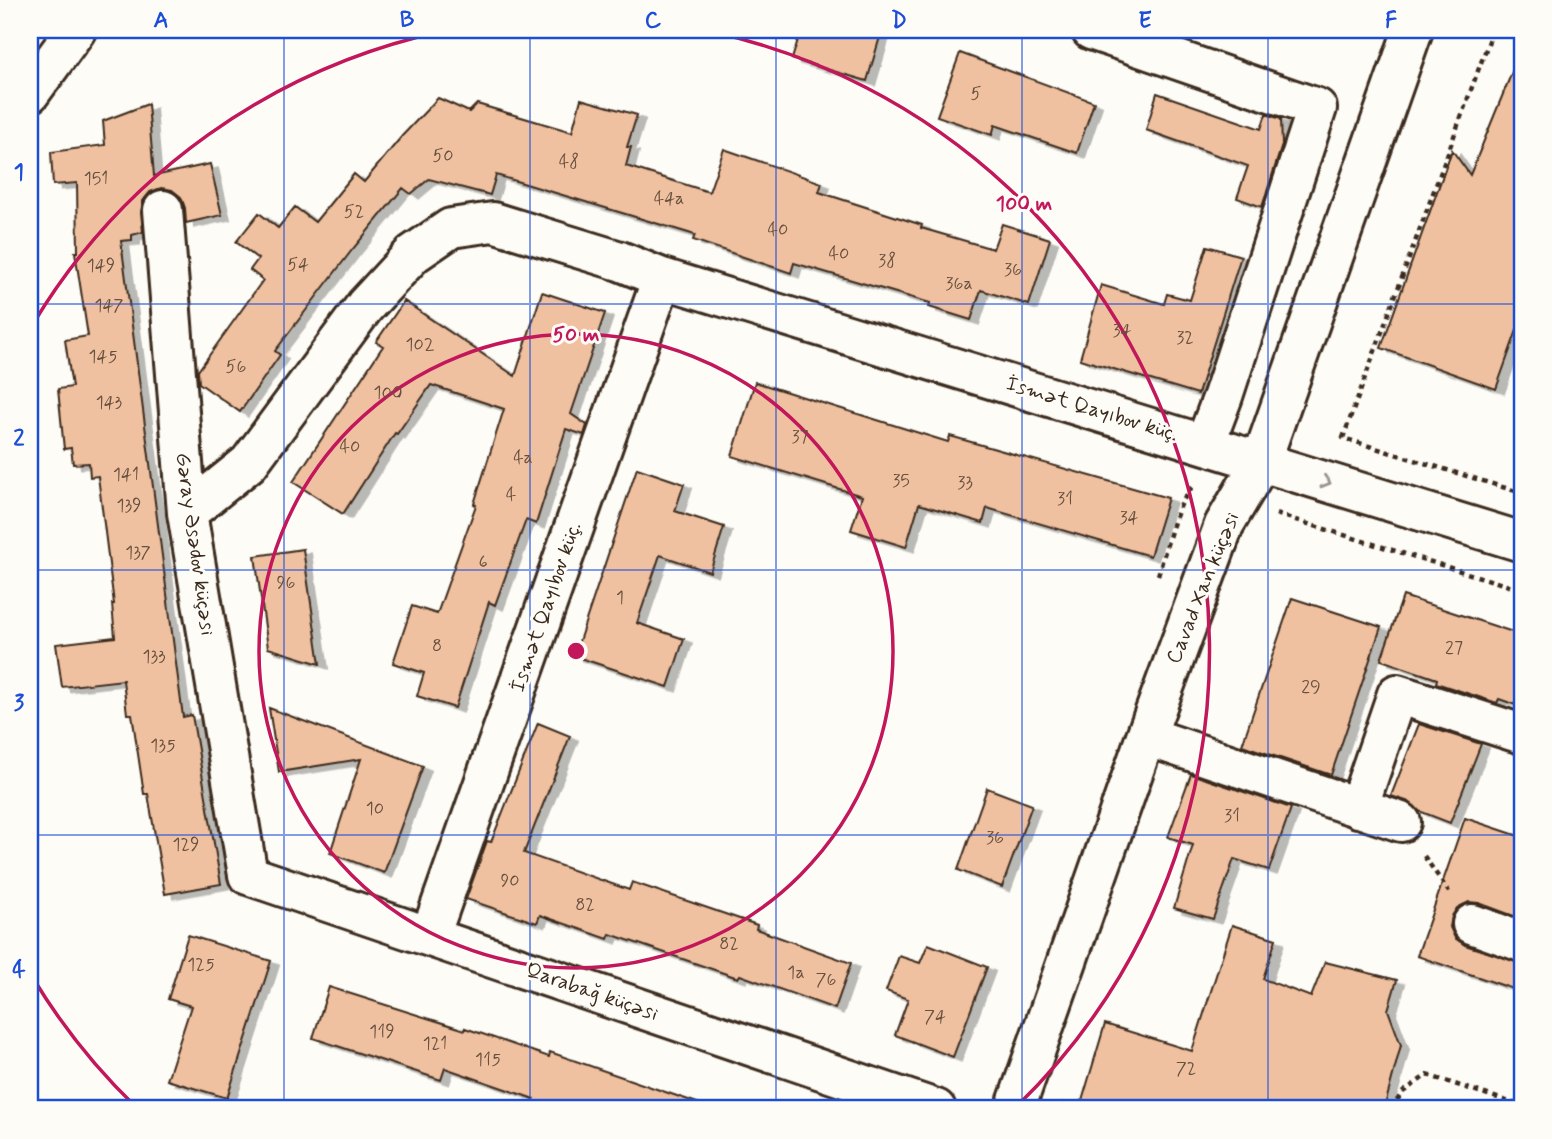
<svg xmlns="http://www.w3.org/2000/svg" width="1552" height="1139" font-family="Mynerve,sans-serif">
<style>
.building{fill:#f0c1a0;stroke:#3b2a1e;stroke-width:2;filter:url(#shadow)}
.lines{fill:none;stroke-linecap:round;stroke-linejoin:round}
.minor-casing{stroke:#3b2a1e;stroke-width:44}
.path{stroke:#3b2a1e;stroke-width:4.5;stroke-dasharray:5 5;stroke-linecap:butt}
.minor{stroke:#fdfcf7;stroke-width:38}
.oneway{stroke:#9c938a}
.grid{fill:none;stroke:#1d4ed8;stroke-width:2;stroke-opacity:0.55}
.ring{fill:none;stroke:#c2185b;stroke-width:3.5}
.labels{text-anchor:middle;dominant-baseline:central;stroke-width:6;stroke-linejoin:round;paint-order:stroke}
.number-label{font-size:18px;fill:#68503e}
.street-label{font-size:21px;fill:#3b2a1e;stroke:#fdfcf7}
.centre{fill:#c2185b;stroke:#fdfcf7;stroke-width:3.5}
.ring-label{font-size:21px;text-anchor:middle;font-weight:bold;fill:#c2185b;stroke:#fdfcf7;stroke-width:6;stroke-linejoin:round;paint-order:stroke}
.neatline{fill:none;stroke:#1d4ed8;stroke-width:2.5}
.grid-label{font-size:23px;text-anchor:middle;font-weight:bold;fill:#1d4ed8}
</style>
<defs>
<filter id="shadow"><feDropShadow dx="8" dy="4.5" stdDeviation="0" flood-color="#0004"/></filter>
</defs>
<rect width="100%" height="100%" fill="#fdfcf7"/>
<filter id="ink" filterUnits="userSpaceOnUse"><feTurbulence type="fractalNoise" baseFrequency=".0143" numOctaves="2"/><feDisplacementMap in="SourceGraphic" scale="14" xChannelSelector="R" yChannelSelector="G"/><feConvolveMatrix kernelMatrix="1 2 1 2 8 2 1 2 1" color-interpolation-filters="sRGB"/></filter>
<g filter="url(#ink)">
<!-- building -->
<path class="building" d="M801 30H882L867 81 792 59Z
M1521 50 1522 316 1496 389 1381 348 1452 150 1470 175Z
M960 53 1094 102 1077 153 995 125 992 135 937 116Z
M1157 93 1261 129 1266 114 1281 119 1282 145 1262 207 1237 198 1248 166 1146 130Z
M438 98 469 112 477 104 572 132 581 99 637 115 627 147H631L626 166 709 192 724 149 822 183 819 192 922 225 921 228 993 249 1002 224 1050 239 1029 305 981 290 971 320 929 307 930 303 794 263 791 273 693 240 695 235 496 175 490 195 429 179 411 194 403 188 352 250 275 351 280 355 240 412 199 383 198 371 263 280 250 270 258 259 236 242 259 213 278 228 295 207 315 222 354 174 364 182 402 136Z
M148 104 154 176 210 164 222 215 186 223 185 208 181 197 172 190 161 188 150 192 143 201 141 212 143 232 132 235V240L121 241 183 717 192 715 221 884 165 894 148 794H144L132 714H127L123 680 62 687 56 644 115 637 112 604H114L98 476 90 477 89 463 73 464 71 448 64 449 58 389 72 387 65 340 88 336 75 252H78L77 183 53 185 51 152 105 145 103 121Z
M1207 246 1241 256 1198 394 1080 359 1101 285 1164 304 1167 294 1190 300Z
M542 292 605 313 571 414 587 425 584 435 566 429 536 524 526 520 495 605 489 602 455 708 417 696 424 673 393 663 412 606 437 614 476 505 474 504 504 409 431 385 397 434 395 433 343 514 293 482 383 346 376 342 404 301 515 376Z
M755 382 948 442 950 436 1168 498 1150 556 987 508 983 523 919 504 906 547 851 530 862 496 732 456Z
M637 468 684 484 675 511 724 527 710 572 660 555 637 623 684 639 668 687 574 656Z
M303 549 320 664 268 648 255 556Z
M1403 596 1522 635V707L1499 699 1497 703 1436 683 1437 679 1381 660Z
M1292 598 1381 627 1331 775 1242 745Z
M269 708 423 766 384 873 330 853 361 759 279 772Z
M538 723 570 736 524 853 629 890 632 882 757 925 756 929 851 963 835 1009 740 975 738 978 610 934 608 939 540 915 537 923 466 899 487 841 491 842Z
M1419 724 1481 744 1450 823 1419 811 1409 802 1391 796Z
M1191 774 1291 808 1269 870 1234 859 1213 919 1174 908 1193 845 1168 837Z
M987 788 1032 805 1002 887 958 870Z
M1465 818 1522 837V919L1479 903 1469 902 1457 908 1452 916 1450 927 1455 938 1465 945 1522 963V992L1417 956Z
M1232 925 1276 939 1263 979 1311 997 1325 962 1397 980 1388 1010 1401 1045 1384 1109H1109L1082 1101 1105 1024 1192 1051Z
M188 935 271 961 227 1098 167 1080 191 1006 168 999Z
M928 944 987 967 953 1057 895 1035 908 999 886 991 899 956 920 963Z
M329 987 465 1030V1028L549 1057 550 1052 700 1104 699 1109H531L534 1099 445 1068 441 1080 313 1038Z"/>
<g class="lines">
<!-- minor casing -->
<g class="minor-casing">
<path id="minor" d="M1091 30 1317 108 1223 396 1205 444
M30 93 76 30
M163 210 187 513 248 875 936 1109
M187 513 249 463 365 306 413 254 451 228 493 222 620 261 662 278 1522 542
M1146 736 1401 822
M1358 808 1397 694 1522 734
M1472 924 1522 942
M430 936 662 278
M1015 1109 1146 736 1224 525 1261 462 1413 30"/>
</g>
<!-- path -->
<path class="path" d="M1493 30 1343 438 1522 493
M1276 514 1522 590
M1158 575C1167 548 1175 504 1195 484
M1424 856 1449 892
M1064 1102 1063 1107 1070 1109
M1391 1109 1403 1092 1427 1075 1522 1106"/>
<!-- minor -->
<use href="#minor" class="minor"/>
</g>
<!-- one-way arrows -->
<defs><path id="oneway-chevron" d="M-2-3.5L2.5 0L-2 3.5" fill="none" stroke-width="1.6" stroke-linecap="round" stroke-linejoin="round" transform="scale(1.75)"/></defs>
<use class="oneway" href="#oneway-chevron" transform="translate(1326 482) rotate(17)"/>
</g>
<!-- grid -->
<path class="grid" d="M284 30V1109M530 30V1109M776 30V1109M1022 30V1109M1268 30V1109M30 304H1522M30 570H1522M30 835H1522"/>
<!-- distance rings -->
<g class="ring">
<circle cx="576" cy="651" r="317"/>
<path d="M136 1107A634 634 0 0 1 33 978M33 324A634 634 0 0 1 444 31M708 31A634 634 0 0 1 1016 1107"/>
</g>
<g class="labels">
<!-- number labels -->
<g class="number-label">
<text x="976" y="94">5</text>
<text x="443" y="156">50</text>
<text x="569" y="162">48</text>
<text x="96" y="179">151</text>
<text x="669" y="199">44a</text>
<text x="354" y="212">52</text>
<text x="778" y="230">40</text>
<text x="839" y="254">40</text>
<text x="887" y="261">38</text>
<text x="298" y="265">54</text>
<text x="101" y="266">149</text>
<text x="1013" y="270">36</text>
<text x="959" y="284">36a</text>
<text x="109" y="306">147</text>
<text x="1122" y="331">34</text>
<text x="1185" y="338">32</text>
<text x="420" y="345">102</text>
<text x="103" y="357">145</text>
<text x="236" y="367">56</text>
<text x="388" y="393">100</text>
<text x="109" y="403">143</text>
<text x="800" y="437">37</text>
<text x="350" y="447">40</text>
<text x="523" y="458">4a</text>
<text x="126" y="475">141</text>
<text x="901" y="481">35</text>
<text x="965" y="483">33</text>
<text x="511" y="495">4</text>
<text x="1065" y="499">31</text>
<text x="129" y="506">139</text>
<text x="1129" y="518">34</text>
<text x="138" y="553">137</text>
<text x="483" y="562">6</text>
<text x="286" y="583">96</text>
<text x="620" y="598">1</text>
<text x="437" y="646">8</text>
<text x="1454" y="648">27</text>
<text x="154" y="657">133</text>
<text x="1311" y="687">29</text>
<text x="163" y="746">135</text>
<text x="375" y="809">10</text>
<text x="1232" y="816">31</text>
<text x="995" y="838">36</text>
<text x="186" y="845">129</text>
<text x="510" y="881">90</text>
<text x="585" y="905">82</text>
<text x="729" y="944">82</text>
<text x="201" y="965">125</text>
<text x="796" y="973">1a</text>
<text x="826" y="980">76</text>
<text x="935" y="1017">74</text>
<text x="382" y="1032">119</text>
<text x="435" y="1044">121</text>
<text x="488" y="1060">115</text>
<text x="1186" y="1069">72</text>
</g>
<!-- street labels -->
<g class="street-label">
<text transform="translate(1092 409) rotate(17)">İsmət Qayıbov küç.</text>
<text transform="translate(195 544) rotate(82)">Gəray Əsədov küçəsi</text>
<text transform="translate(1203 588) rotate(-68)">Cavad Xan küçəsi</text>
<text transform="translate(546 607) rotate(-71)">İsmət Qayıbov küç.</text>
<text transform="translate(592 992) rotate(19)">Qarabağ küçəsi</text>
</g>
</g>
<circle cx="576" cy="651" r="10" class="centre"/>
<g class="ring-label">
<text x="1024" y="210">100 m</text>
<text x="576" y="341">50 m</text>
</g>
<!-- margin -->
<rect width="1552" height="1139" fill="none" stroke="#fdfcf7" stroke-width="77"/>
<rect x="38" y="38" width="1476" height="1062" class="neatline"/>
<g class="grid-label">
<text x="161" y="27">A</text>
<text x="407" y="27">B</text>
<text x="653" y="27">C</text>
<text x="899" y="27">D</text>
<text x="1145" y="27">E</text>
<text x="1391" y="27">F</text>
<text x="19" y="179">1</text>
<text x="19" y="445">2</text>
<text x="19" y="710">3</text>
<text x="19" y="976">4</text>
</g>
</svg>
